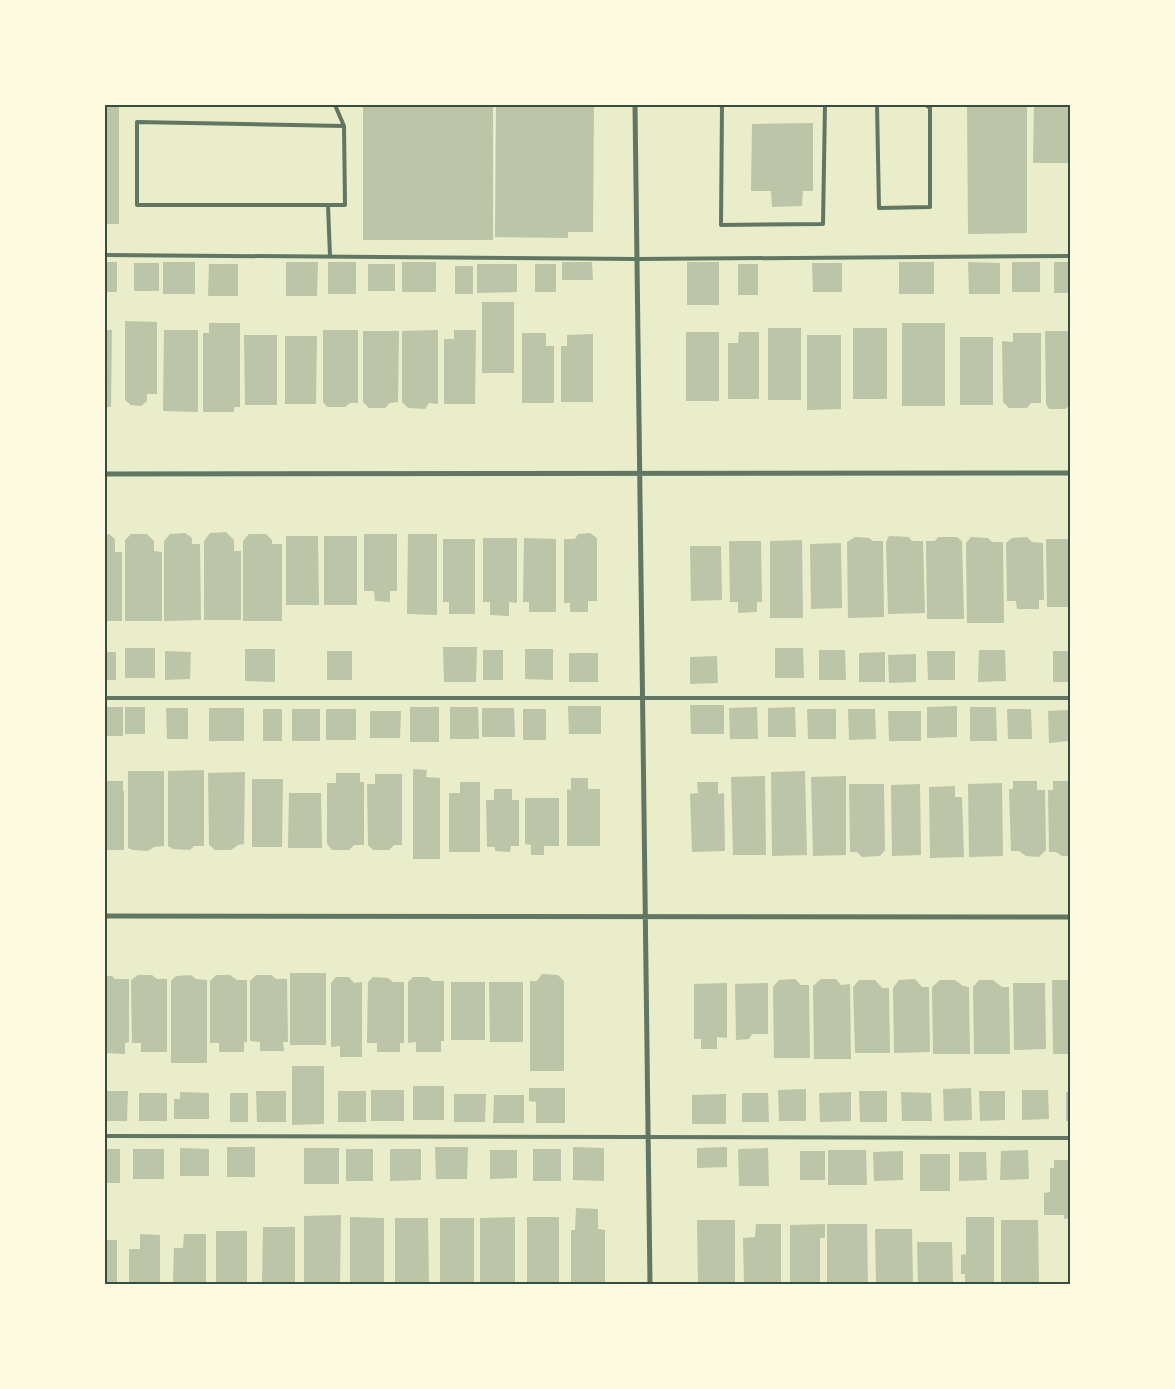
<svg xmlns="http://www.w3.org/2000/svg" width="1175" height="1389" font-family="Poppins,sans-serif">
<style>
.building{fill:#bcc5a7}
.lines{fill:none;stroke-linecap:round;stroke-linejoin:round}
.service{stroke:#617663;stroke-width:4}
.minor{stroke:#617663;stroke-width:5}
.neatline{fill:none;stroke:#344e41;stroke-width:2}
</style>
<rect width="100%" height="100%" fill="#e9edc9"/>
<!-- building -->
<path class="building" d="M105 105H119V224H105Z
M363 105H493V240H363Z
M496 105H594L593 232H568V238L495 237Z
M967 105H1027V233L968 234Z
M1034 105H1070V163H1033Z
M813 123V191H803L802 206 772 207 771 191H751L752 124Z
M105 262H117V292H105Z
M163 262H195V294H163Z
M286 262H318L317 296H286Z
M328 262H356V294H328Z
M402 262H436V292H402Z
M562 262H592L593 280H562Z
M687 262H719V305H687Z
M899 262H934V294H899Z
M968 262 1000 263V294H969Z
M1012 262H1040V292H1012Z
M1054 262H1070V293H1054Z
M134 263H159V291H134Z
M812 263H842V292H813Z
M209 264H238V296H208Z
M368 264H395V291H368Z
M477 264H517V292L477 293Z
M535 264H556V292H535Z
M738 264H758V295H738Z
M455 266H473V294H455Z
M482 302H514V373H482Z
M125 321 157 322V394H147V401L141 406 131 405 125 400Z
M209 323H240V407H234V412H203V333H209Z
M902 323H945V406H902Z
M768 328H801V400H768Z
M853 328H887V399H853Z
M105 330H112L111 407H105Z
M164 330H198V412L163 411Z
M323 330H358V403H350L345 407H327L323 402Z
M438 330V404L429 403 425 409 408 408 402 402V331Z
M454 330H476L475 404H444V339H454Z
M363 331H399L398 402 390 403 385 408H369L363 402Z
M1045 331H1070V405L1065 409H1049L1046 404Z
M686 332H719V401H686Z
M739 332H759V399H728V343H738Z
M522 333H546V346H554V403H522Z
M1013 333H1041V403H1031L1027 408H1009L1003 402 1002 341 1013 342Z
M593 334V402H561V346H567V335Z
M244 335H277V405H245Z
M807 335H841V409L807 410Z
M285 336H317L316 404H285Z
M960 337H993V405H960Z
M226 532 234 540V551H241V620H204V541L210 533Z
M185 533 192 538V544H200L201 620 164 621V541L170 534Z
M590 533 597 538V601H588V612H570V603H564V539H575L578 534Z
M105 534H109L115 539V552H122V621H105Z
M131 534H147L154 541V551L162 552V621H125V540Z
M249 534H266L272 540V544H282V621H243V541Z
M364 534H397V591H390V602L375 601 374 591H364Z
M408 534H437V615L407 614Z
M286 536H318L319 605H286Z
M324 536H357V605H324Z
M889 536 909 537 912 541H923L925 613 888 614 886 542Z
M855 537 869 538 873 541H883L884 617 848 618 847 542Z
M938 537H957L962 541 964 619H927L926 541H935Z
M971 537 988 538 992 542H1003L1004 623H967L966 543Z
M1027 537 1032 542 1043 543 1044 600H1039V609H1017L1016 601H1007L1006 543 1012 538Z
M483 538H517V603L509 602V616L490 615V602H483Z
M524 538 556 539V612H529V602H523Z
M443 539H475V614H449V602H443Z
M1046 539H1070V607H1047Z
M802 540 803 618H770V541Z
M729 541H761L762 602H757V612L738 613V602H730Z
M841 543 842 608 811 609 810 544Z
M690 546H721L722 600 691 601Z
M443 647H477L476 682H444Z
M125 648H155V678H125Z
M775 648H803L804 678H775Z
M245 649H275V682L245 681Z
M525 649H553V680L525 679Z
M483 650H503V680H483Z
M819 650H845L846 680H819Z
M979 650H1005L1006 681 978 682Z
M165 651 191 652 190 679 165 680Z
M327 651H352V680H327Z
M927 651H955V680H928Z
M1053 651H1070V682H1053Z
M105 652H116V680H105Z
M885 652V682H859V653Z
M569 653H598V682H569Z
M916 654V682L889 683 888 655Z
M717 656 718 683 690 684V657Z
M690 705H724V734H691Z
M568 706H601V734H569Z
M957 706V737L927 738V707Z
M105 707H123V736H105Z
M125 707H145V734H125Z
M410 707H439V742H410Z
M450 707H478L479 739H450Z
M757 707 758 739H730L729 708Z
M795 707 796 737H768V708Z
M970 707H996L997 741H970Z
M166 708H188V739H167Z
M209 708H244V741H209Z
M482 708H514L515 737H482Z
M263 709H282V741H263Z
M292 709H320V741H292Z
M326 709H356V740H326Z
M523 709H546V740H523Z
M807 709H836V739H808Z
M848 709H875L876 739 849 740Z
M1007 709H1031L1032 739H1008Z
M1069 710V741L1049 743 1048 711Z
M370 711H401L400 738H370Z
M888 711H921V741H889Z
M413 769 427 770 426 777 440 778V859H413Z
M204 770V846H194L190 850 173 849 168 846V771Z
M128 771H164V846L154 847 148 851 133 850 128 848Z
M805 771 807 855 772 856 771 772Z
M245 772 244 844 238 845 231 850H215L209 845 208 773Z
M336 773H360V782H364V845H354L349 850H332L327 844V783H336Z
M375 774H402V845H394L389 850H373L368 845 367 784H375Z
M765 776 766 855H733L731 777Z
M846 776V855L813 856 811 777Z
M571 778H588V789H600V846H567V789L571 790Z
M252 779H283L282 847H252Z
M105 781H123V791H124V850H105Z
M1013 781H1037V790H1045L1046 850 1039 857 1026 856 1019 851H1011L1009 789H1013Z
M1053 781H1070V856H1062L1056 852H1049L1048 790H1053Z
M460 782H480V852H449V793H460Z
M697 782H718V794L724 793 725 851 692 852 690 794 698 793Z
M1002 783 1003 856 969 857 968 784Z
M849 784H884L885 850 880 856 862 857 857 852H850Z
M920 784 921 855 892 856 891 785Z
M955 786V797H962L964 857 930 858 929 787Z
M494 789H512V800H519V846H511L510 852 495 851V847H487L486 800H494Z
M289 793H321L322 848H288Z
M525 798H559V846H544V855H531V845L525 844Z
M290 973H326V1045H290Z
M542 974 558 975 564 981V1071H530V981H537Z
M138 975H152L157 979H167V1052H141V1043H132L131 980Z
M191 975 196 979 207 980V1063H171V981L176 976Z
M216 975H230L237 980H247V1042H244V1052H219V1043H210V981Z
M256 975H271L276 979H287L288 1042H283L284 1051H260V1042L250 1041V981Z
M105 976H112L115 979H129V1042L125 1043V1054L105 1053Z
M336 977H349L354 983 362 982V1057H340V1046L331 1047V983Z
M373 977 388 978 393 982H404V1043H400V1052H377V1043H367L368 982Z
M413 977H428L432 981H444V1041H441V1052H416V1042L408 1043V982Z
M795 979 801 985H809L810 1058H774L773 987 779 980Z
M821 979H836L841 985 850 984 851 1059H814L813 986Z
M915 979 922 987H929L930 1052 894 1053 893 988 899 980Z
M859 980H875L882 988H889L890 1053H855L853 987Z
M940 980H955L963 986 969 987 970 1054H933L932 987Z
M979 980H993L1002 987H1009L1010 1054H974L973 987Z
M1052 980H1070V1054H1053Z
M451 982H485V1040H451Z
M489 982H523V1042H490Z
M727 983V1038L717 1037V1049H701V1039H694V984Z
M768 983V1034H752L749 1039 736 1040 735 984Z
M1013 983H1045L1046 1049 1014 1050Z
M292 1066H324V1124L292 1125Z
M413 1086H444V1120H413Z
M529 1088H565V1123H536V1102L529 1101Z
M971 1088 972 1120 944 1121 943 1089Z
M806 1089V1121H779L778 1090Z
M371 1090H404V1121H371Z
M1022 1090H1048L1049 1119 1022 1120Z
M105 1091H128L127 1121H105Z
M256 1091H286V1122H257Z
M338 1091H366V1122H338Z
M859 1091H887V1122H860Z
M979 1091H1005V1120L980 1121Z
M180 1092 209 1093V1119H174V1099H180Z
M851 1092V1121L820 1122 819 1093Z
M901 1092 931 1093 932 1121H902Z
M1066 1092H1070V1121H1066Z
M139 1093H167V1121H139Z
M230 1093H248V1122H230Z
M742 1093H768L769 1122H742Z
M454 1094H486L485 1122H454Z
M726 1094V1124H692V1095Z
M494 1095H524V1123H493Z
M227 1147H255V1177H227Z
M435 1147H468L467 1179H436Z
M573 1147 604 1148V1181L573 1180Z
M727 1147V1167L697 1168V1148Z
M180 1148 209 1149V1176H180Z
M304 1148H339V1184H304Z
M768 1148 769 1186H739L738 1149Z
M105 1149H120V1183H105Z
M133 1149H164V1179H133Z
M346 1149H373V1181H346Z
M390 1149H421V1180L390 1181Z
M533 1149H561V1181H533Z
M490 1150H517V1178L490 1179Z
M828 1150H866L867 1185H828Z
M1028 1150 1029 1179 1000 1180 1001 1151Z
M800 1151H825V1180H800Z
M903 1151V1180L874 1181 873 1152Z
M959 1152H986L987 1180 959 1181Z
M920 1154H950V1191H920Z
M1054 1160H1070V1218L1064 1219V1215H1044V1193L1050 1192V1168H1054Z
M576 1208 598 1209V1229L605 1230V1284H571V1230H575Z
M341 1215 340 1284H304V1216Z
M350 1217 384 1218V1284H350Z
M515 1217V1284H480V1218Z
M527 1217H559V1284H527Z
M966 1217H994V1284H965V1274H961V1255L966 1254Z
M395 1218H428L429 1284H395Z
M440 1218H474V1284H440Z
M697 1220H735V1284H698Z
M1001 1220H1038L1039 1284H1001Z
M756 1224H781V1284H744L743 1238 755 1237Z
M825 1224V1238H820V1284H790V1225Z
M827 1224H867L868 1284H827Z
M263 1227H295V1284H262Z
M875 1229H912L913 1284H876Z
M216 1231H247V1284H216Z
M140 1234 160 1235V1284H129V1249H140Z
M184 1234H206V1284H173L174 1248H183Z
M105 1240H117V1284H105Z
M917 1242H952L953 1284H918Z"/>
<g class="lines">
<!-- service -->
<path class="service" d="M335 105 344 126 345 205H137V122L344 126
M722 105 721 225 823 224 825 105
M877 105 879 208 930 207V108L926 105
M328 205 330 256
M105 255 637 259 1070 256
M105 698H1070
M105 1136 1070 1138"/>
<!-- minor -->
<path class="minor" d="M635 105 650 1284
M105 474 1070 473
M105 916 1070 917"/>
</g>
<!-- border -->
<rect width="1175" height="1389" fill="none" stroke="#fefae0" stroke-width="212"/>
<rect x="106" y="106" width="963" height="1177" class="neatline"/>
</svg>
